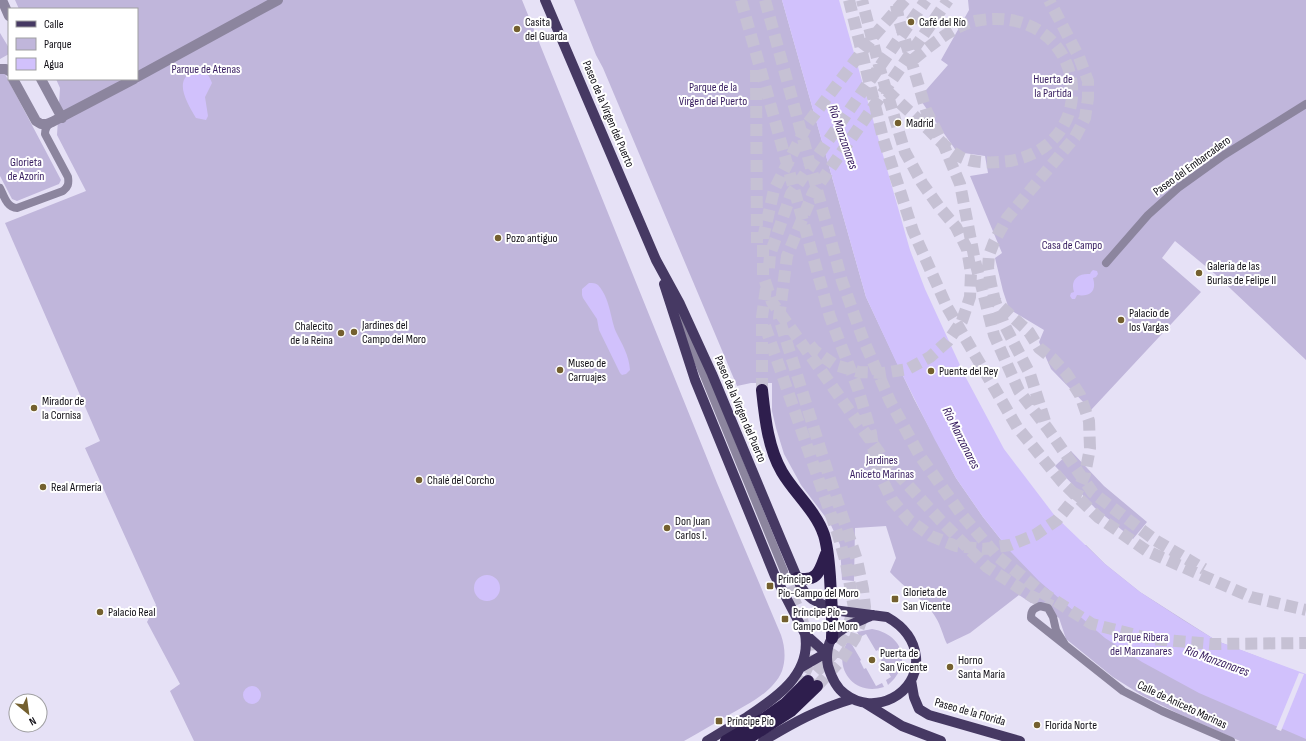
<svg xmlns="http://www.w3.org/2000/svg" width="1306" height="741" font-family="'Sofia Sans Condensed',sans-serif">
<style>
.green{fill:#c0b6db}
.water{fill:#d1c1fc}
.pier{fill:#e6e1f6}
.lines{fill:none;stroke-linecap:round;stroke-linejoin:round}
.minor-tunnel{stroke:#c6c1d4;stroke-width:8;stroke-dasharray:8 4;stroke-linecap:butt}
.motorway-tunnel{stroke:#c6c1d4;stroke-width:12;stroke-dasharray:12 6;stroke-linecap:butt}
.minor{stroke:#8c859e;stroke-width:8}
.tertiary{stroke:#8c859e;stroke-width:10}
.primary{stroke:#463963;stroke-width:10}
.motorway{stroke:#2e1e4d;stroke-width:12}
.poi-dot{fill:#74602f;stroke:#fff;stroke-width:1.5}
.labels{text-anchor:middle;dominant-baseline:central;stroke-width:4;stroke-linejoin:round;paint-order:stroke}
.poi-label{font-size:12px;fill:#100e15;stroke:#fff;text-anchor:start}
.park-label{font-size:12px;fill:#371d60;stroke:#fff}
.street-label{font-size:12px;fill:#100e15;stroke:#fff}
.water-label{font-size:13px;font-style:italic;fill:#33185b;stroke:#fff}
</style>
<rect width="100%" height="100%" fill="#e6e1f6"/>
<!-- green -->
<path class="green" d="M15 0H522L717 483 781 635C785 647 786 659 782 671 773 693 746 705 727 716 713 724 699 733 684 741H194L170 691 180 684 147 622 156 605 85 448 100 441 5 223 86 191 57 135 60 88 56 79H137V9H19Z
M574 0H782L866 297 914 399 956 478 983 517 1010 551 1086 545 1105 564 1140 592 1217 641 1306 675V741H1240L1179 714 1143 696 1113 677 1066 639 1059 618 1036 603H1031L1019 595 970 633 947 644C943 636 941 626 936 618 927 601 903 587 890 572L896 558 886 526 855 528 854 581 842 580 840 545 830 523 801 485 784 454 776 428 772 411V383H751L737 386 603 68 596 55Z
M968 0H1306V360L1215 274 1175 241 1162 258 1201 292 1091 410 1051 369 1039 342 1044 330 1009 309 1003 291 995 258 1002 253 970 176 988 173 985 156 957 152 919 98 948 65 941 60 969 10Z
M0 33 9 48V54L0 59Z
M1 73 5 74 61 180 59 184 17 201 12 199 0 176V74Z
M1071 451 1104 486 1147 522 1133 539 1095 508 1055 466Z
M872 629C903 634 913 664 888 685L886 680 891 677 881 660 883 658 878 650 876 651 866 634 860 637 857 632Z
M853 635 856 639 851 643 861 660 860 661 864 669 866 668 876 686 882 683 884 687C850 698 828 660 853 635Z"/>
<!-- water -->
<path class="water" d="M782 0H839L910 250 925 289 965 376 1004 449 1055 516 1105 564 1140 592 1183 620 1217 641 1306 674V739L1199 693 1142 662 1105 638 1039 581 1010 551 983 517 956 478 935 440 898 366 866 297Z
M199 70C207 72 209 75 212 83L205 97 208 116 206 120 196 118C187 103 170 76 199 70Z
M1093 270 1097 271 1098 274 1096 277 1093 278C1097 291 1090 297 1077 295L1075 299H1072L1070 296 1071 293 1074 292C1070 280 1078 273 1090 274L1091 272Z
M589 283C593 283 595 283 598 285 610 298 610 317 616 332 622 344 629 355 630 370L626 374 622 375 620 373 599 330 597 319 583 298 582 295V289Z
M474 588a13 13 0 1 1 26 0a13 13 0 1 1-26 0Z
M243 695a9 9 0 1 1 18 0a9 9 0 1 1-18 0Z"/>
<!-- pier -->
<path class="pier" d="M1299 673 1304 674 1281 731 1276 729Z"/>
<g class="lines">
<!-- minor-tunnel -->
<path class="minor-tunnel" d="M786 575 803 616 810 640 812 662 805 677 801 684"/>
<!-- motorway-tunnel -->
<path class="motorway-tunnel" d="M741 0 830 317 858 389 871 433 876 467 892 500 909 520 931 536 956 546 983 549 1010 545 1035 535 1057 520 1074 499 1085 474 1090 448 1089 421 1080 395 1066 373 1053 359 1039 348 1029 332 995 301
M765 0 842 281 863 339 890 401 920 456 962 515 997 556 1043 593 1092 624 1152 639 1211 644 1306 643
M849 0 883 138 913 231 947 307 1017 427 1062 482 1098 517 1147 551 1251 597 1306 610
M905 0 873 37 808 123 774 190 763 238V275L772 302 815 362 883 458 941 521 987 567 1033 597 1052 606
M896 5 899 20 926 110 944 146 960 184 975 261 994 335 1019 391 1048 429 1093 493 1155 540 1204 569
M756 70 757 243
M887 91C901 104 916 117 929 130 938 139 948 150 959 156 972 164 995 163 1010 161 1110 142 1083 0 975 21 950 27 926 50 906 65
M769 268 770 255 791 194 926 0
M765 326 838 535 846 563 854 608 846 633 840 643 832 655 808 681
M810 345 815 351 835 365 859 372 883 373 908 369 930 357 948 341 962 321 970 297 971 273 967 249 956 227 940 208 922 183 905 152 881 73 862 0
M762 390V317L766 288
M1045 421 1030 374 1004 324 995 301 991 284 988 268 989 255 994 242 1007 218 1075 137 1085 118 1088 98V81L1079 57 1049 0
M817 686 841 660 855 638 861 621 865 607 863 589 857 560 828 473 779 318 787 256 813 193 948 0"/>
<!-- minor -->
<path class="minor" d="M0 188C4 196 7 208 17 208L63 191C68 187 69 184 68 177L45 134C45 128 47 126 52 122
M1106 263 1148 215 1178 188 1224 155 1306 104
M677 310 784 571
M775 576C781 580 783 582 790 579L794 571
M1066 646 1056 630 1053 617 1048 608 1040 606C1033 609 1031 610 1031 618L1123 691 1162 711 1231 741"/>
<!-- tertiary -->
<path class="tertiary" d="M2 0 9 16
M0 69H6L9 71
M137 77 278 0
M13 79 36 121 41 124H47L52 122 134 79
M41 79 62 118"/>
<!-- primary -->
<path class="primary" d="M545 0 656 260 680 304 712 374 782 542 801 587 806 594 812 599 833 610 887 617C903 626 914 638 916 657 919 694 874 717 845 694 836 688 831 676 828 666 826 657 827 644 833 637 843 626 860 621 873 615
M664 284 695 380 775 576 805 634 826 653
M800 668 826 653
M911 680 914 697 919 709 929 715 1020 741
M865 703 902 726 941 741
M707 741C720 733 733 725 747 717 776 698 812 674 805 634
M763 741C793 723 818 709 852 699"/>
<!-- motorway -->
<path class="motorway" d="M762 390C765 418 768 448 782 472 795 494 816 511 824 535 828 548 829 564 830 577 831 598 833 617 832 638
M797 578C818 583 820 570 826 554
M726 741 765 718 785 704 808 681
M744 741 791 711 817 686"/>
</g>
<!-- markers -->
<g class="poi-dot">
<circle cx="911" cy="22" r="4"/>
<circle cx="517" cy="29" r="4"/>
<circle cx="898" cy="123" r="4"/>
<circle cx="498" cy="238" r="4"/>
<circle cx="1199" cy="273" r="4"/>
<circle cx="1121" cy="320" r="4"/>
<circle cx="354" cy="332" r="4"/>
<circle cx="341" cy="333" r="4"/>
<circle cx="560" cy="370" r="4"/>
<circle cx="931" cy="371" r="4"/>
<circle cx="34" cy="408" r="4"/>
<circle cx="419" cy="480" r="4"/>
<circle cx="43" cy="487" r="4"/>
<circle cx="667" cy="528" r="4"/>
<rect x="766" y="582" width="8" height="8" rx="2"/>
<rect x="891" y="595" width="8" height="8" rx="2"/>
<circle cx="100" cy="612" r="4"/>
<rect x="781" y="615" width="8" height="8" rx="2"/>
<circle cx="872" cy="660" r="4"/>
<circle cx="950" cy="667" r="4"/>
<rect x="715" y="717" width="8" height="8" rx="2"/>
<circle cx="1037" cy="725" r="4"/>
</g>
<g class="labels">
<!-- poi labels -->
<g class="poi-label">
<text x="525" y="22">Casita<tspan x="525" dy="14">del Guarda</tspan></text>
<text x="919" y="22">Café del Río</text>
<text x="906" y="123">Madrid</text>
<text x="506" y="238">Pozo antiguo</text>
<text x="1207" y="266">Galería de las<tspan x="1207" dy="14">Burlas de Felipe II</tspan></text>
<text x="1129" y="313">Palacio de<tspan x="1129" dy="14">los Vargas</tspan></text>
<text x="362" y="325">Jardines del<tspan x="362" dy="14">Campo del Moro</tspan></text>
<text x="333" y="326" text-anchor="end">Chalecito<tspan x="333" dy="14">de la Reina</tspan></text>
<text x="568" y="363">Museo de<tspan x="568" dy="14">Carruajes</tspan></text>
<text x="939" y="371">Puente del Rey</text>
<text x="42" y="401">Mirador de<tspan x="42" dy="14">la Cornisa</tspan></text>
<text x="427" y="480">Chalé del Corcho</text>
<text x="51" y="487">Real Armería</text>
<text x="675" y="521">Don Juan<tspan x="675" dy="14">Carlos I.</tspan></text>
<text x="778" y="579">Príncipe<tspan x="778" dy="14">Pío-Campo del Moro</tspan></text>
<text x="903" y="592">Glorieta de<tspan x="903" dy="14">San Vicente</tspan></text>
<text x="108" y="612">Palacio Real</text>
<text x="793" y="612">Príncipe Pío -<tspan x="793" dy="14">Campo Del Moro</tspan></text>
<text x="880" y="653">Puerta de<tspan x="880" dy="14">San Vicente</tspan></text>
<text x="958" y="660">Horno<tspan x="958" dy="14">Santa María</tspan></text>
<text x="727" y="721">Príncipe Pío</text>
<text x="1045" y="725">Florida Norte</text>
</g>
<!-- park labels -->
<g class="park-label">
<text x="206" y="69">Parque de Atenas</text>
<text x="1053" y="79">Huerta de<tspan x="1053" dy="14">la Partida</tspan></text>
<text x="713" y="87">Parque de la<tspan x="713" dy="14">Virgen del Puerto</tspan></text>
<text x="26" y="162">Glorieta<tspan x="26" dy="14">de Azorín</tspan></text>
<text x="1072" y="245">Casa de Campo</text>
<text x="882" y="460">Jardines<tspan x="882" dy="14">Aniceto Marinas</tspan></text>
<text x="1141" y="637">Parque Ribera<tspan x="1141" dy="14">del Manzanares</tspan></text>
</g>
<!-- street labels -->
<g class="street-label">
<text transform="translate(608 114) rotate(67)">Paseo de la Virgen del Puerto</text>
<text transform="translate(1192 166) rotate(-36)">Paseo del Embarcadero</text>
<text transform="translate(740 409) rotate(67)">Paseo de la Virgen del Puerto</text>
<text transform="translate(1182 705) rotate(25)">Calle de Aniceto Marinas</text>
<text transform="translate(970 712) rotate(16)">Paseo de la Florida</text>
</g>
<!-- water labels -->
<g class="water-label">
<text transform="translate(843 137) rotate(71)">Río Manzanares</text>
<text transform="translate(961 438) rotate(63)">Río Manzanares</text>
<text transform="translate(1217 661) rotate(20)">Río Manzanares</text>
</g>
</g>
<!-- legend -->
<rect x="8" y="8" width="130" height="72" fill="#ffffff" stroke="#9f9fa1"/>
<rect x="16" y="21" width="20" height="6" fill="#463963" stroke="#9f9fa1"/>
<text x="44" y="28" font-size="12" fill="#100e15">Calle</text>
<rect x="16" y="38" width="20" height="12" fill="#c0b6db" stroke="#9f9fa1"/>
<text x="44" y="48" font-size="12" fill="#100e15">Parque</text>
<rect x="16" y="58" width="20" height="12" fill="#d1c1fc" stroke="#9f9fa1"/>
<text x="44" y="68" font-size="12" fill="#100e15">Agua</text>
<!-- north arrow -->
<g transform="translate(28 713) rotate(151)"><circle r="19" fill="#ffffff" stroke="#9f9fa1"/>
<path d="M0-3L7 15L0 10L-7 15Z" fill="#74602f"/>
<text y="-6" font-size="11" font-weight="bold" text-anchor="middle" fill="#100e15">N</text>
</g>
</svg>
